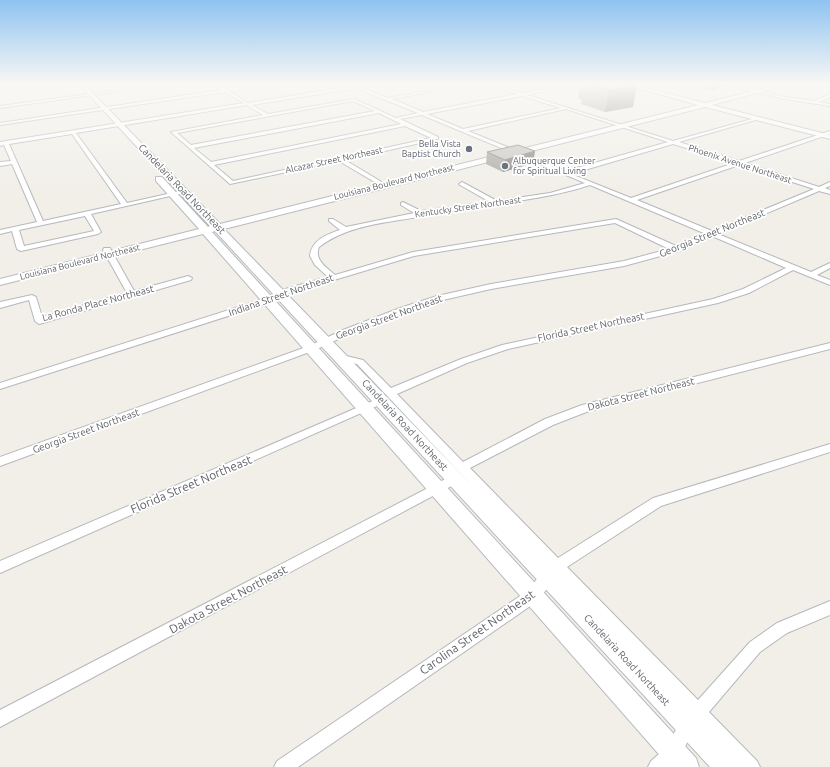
<svg xmlns="http://www.w3.org/2000/svg" width="830" height="767" font-family="Ubuntu,sans-serif">
<style>
.lines{fill:none;stroke-linecap:round;stroke-linejoin:round}
.minor-casing{stroke:#b5b8bc;stroke-width:2}
.secondary-casing{stroke:#b6babf;stroke-width:2}
.minor{fill:#fff;fill-rule:evenodd}
.secondary{fill:#fff;fill-rule:evenodd}
.wall{fill:#afaea9}
.shaded-wall{fill:#8f8d8a}
.building{fill:#cccac5;stroke:#8f8d8a}
.worship-dot{fill:#6b7280;stroke:#fff;stroke-width:1.5}
.labels{text-anchor:middle;dominant-baseline:central;stroke-width:3.5;stroke-linejoin:round;paint-order:stroke}
.far-worship-label{font-size:9px;fill:#5b616d;stroke:#fff;text-anchor:end}
.far-street-label{font-size:9px;fill:#5f6368;stroke:#fff}
.street-label{font-size:10px;fill:#5f6368;stroke:#fff}
.near-street-label{font-size:12px;fill:#5f6368;stroke:#fff}
</style>
<rect width="100%" height="100%" fill="#f1efe8"/>
<g class="lines">
<!-- minor casing -->
<g class="minor-casing">
<path id="minor" d="M163 84H171L0 108V106Z
M212 84H216L226 89 273 84 229 91 248 103 352 86 349 84 357 85 374 84 361 87 387 98 469 84H475L392 99 423 112 517 94 488 84 522 93 577 84 527 95 673 141 759 117V119L679 142 739 161 830 131V134L745 163 819 187 830 182V186L825 188 830 190V194L819 191 718 234 811 272 830 263V268L817 275 830 280V285L793 270 749 293 718 303 508 349 467 363 397 394 463 462 545 419 582 405 830 343V349L589 411 553 425 470 468 558 558 653 498 830 444V452L661 506 567 567 698 700 750 642 777 623 830 601V615L787 633 760 652 709 712 757 761 760 767H739L556 575 539 600 298 767H274L277 761 529 590 547 565 357 364 339 360 337 358 339 356 342 355 363 360 391 388 461 359 502 345 713 299 743 289 786 268 712 236 679 251 624 266 491 289 443 300 406 312 349 334 315 350 0 466V457L309 346 343 330 400 308 437 296 491 284 624 261 669 249 615 223 414 256 284 295 272 302 0 389V383L266 298 278 291 328 277 315 265 310 256C311 240 328 234 340 230L329 221V219H333L346 227 414 213 401 205V203L403 202 421 211 490 202 460 185 459 184 462 182 497 201 550 193 585 183 422 115 400 119 438 137V139L345 160 385 184V186L383 187 339 161 230 184 171 132 263 115 247 105 76 133 127 203 185 190 188 192 91 214 101 232 98 234 21 251 17 249 12 231 0 234V230L37 222 12 164 0 166V162L11 161 4 145 0 146V142L244 103 225 92 0 125V123L221 90ZM356 88 418 113 396 118 354 99 268 114 252 105ZM522 96 561 108 463 129 427 114ZM353 101 375 111 191 145 177 133ZM566 109 668 142 566 171 468 131ZM379 113 401 124 211 162 194 148ZM405 126 431 138 233 181 214 165ZM72 134 121 204 43 221 9 144ZM673 144 734 163 631 198 571 174ZM739 165 814 189 712 231 637 200ZM590 185 706 234 676 246 616 219 413 252 335 275C326 267 314 260 319 247 349 224 388 223 423 216 479 204 534 203 590 185ZM85 216 94 231 24 246 19 230Z
M722 84H727L785 97 815 101 830 94V97L819 102 830 104V106L785 99Z
M814 84 830 86V88L815 85Z
M104 248H110L134 291 188 276 192 278 191 280 39 324 35 321 29 300 0 308V302L32 295 36 297 42 317 127 293 103 250Z
M382 397 386 398 387 400 386 402 0 573V561Z
M455 474 459 476 461 479 459 482 0 727V710Z
M687 717 693 719 695 725 680 758 670 767H648L651 761 668 746 681 719Z"/>
</g>
<!-- secondary casing -->
<g class="secondary-casing">
<path id="secondary" d="M79 84H84L220 224 698 105 623 84H630L705 103 783 84H790L712 105 830 135V139L705 107 224 229 736 758 739 767H710L215 231 212 232 696 758 699 767H670L203 234 0 285V279L199 229 156 181V177H162L208 227 210 226Z"/>
</g>
<!-- minor -->
<use href="#minor" class="minor"/>
<!-- secondary -->
<use href="#secondary" class="secondary"/>
</g>
<!-- wall -->
<path class="wall" d="M580 84H630L633 107 605 112 581 104 582 101 578 97Z
M688 84H727L726 86 711 90Z
M535 151 533 163 503 172 486 164 487 152Z"/>
<!-- shaded-wall -->
<path class="shaded-wall" d="M713 84H727L726 86 711 90Z
M637 86 633 107 605 112 609 90Z
M535 151 533 163 503 172 505 160Z"/>
<!-- building -->
<path class="building" d="M585 84H630L637 86 609 90Z
M518 145 535 151 505 160 487 152Z"/>
<!-- sky -->
<linearGradient id="sky" x2="0" y2="1"><stop stop-color="#8fc3f1"/><stop offset="0.44" stop-color="#f9f8f5"/><stop offset="1" stop-color="#f9f8f5" stop-opacity="0"/></linearGradient>
<rect width="830" height="191" fill="url(#sky)"/>
<!-- markers -->
<g class="worship-dot">
<circle cx="469" cy="149" r="4"/>
<circle cx="505" cy="166" r="4"/>
</g>
<g class="labels">
<!-- far-worship labels -->
<g class="far-worship-label">
<text x="461" y="144">Bella Vista<tspan x="461" dy="10">Baptist Church</tspan></text>
<text x="513" y="161" text-anchor="start">Albuquerque Center<tspan x="513" dy="10">for Spiritual Living</tspan></text>
</g>
<!-- far-street labels -->
<g class="far-street-label">
<text transform="translate(334 160) rotate(-12)">Alcazar Street Northeast</text>
<text transform="translate(740 164) rotate(18)">Phoenix Avenue Northeast</text>
<text transform="translate(394 182) rotate(-14)">Louisiana Boulevard Northeast</text>
<text transform="translate(468 207) rotate(-8)">Kentucky Street Northeast</text>
<text transform="translate(80 262) rotate(-14)">Louisiana Boulevard Northeast</text>
</g>
<!-- street labels -->
<g class="street-label">
<text transform="translate(182 189) rotate(46)">Candelaria Road Northeast</text>
<text transform="translate(712 233) rotate(-22)">Georgia Street Northeast</text>
<text transform="translate(281 295) rotate(-19)">Indiana Street Northeast</text>
<text transform="translate(98 303) rotate(-15)">La Ronda Place Northeast</text>
<text transform="translate(389 317) rotate(-20)">Georgia Street Northeast</text>
<text transform="translate(591 327) rotate(-12)">Florida Street Northeast</text>
<text transform="translate(641 394) rotate(-14)">Dakota Street Northeast</text>
<text transform="translate(405 425) rotate(47)">Candelaria Road Northeast</text>
<text transform="translate(86 431) rotate(-20)">Georgia Street Northeast</text>
<text transform="translate(627 660) rotate(47)">Candelaria Road Northeast</text>
</g>
<!-- near-street labels -->
<g class="near-street-label">
<text transform="translate(191 484) rotate(-23)">Florida Street Northeast</text>
<text transform="translate(228 599) rotate(-28)">Dakota Street Northeast</text>
<text transform="translate(477 632) rotate(-35)">Carolina Street Northeast</text>
</g>
</g>
</svg>
